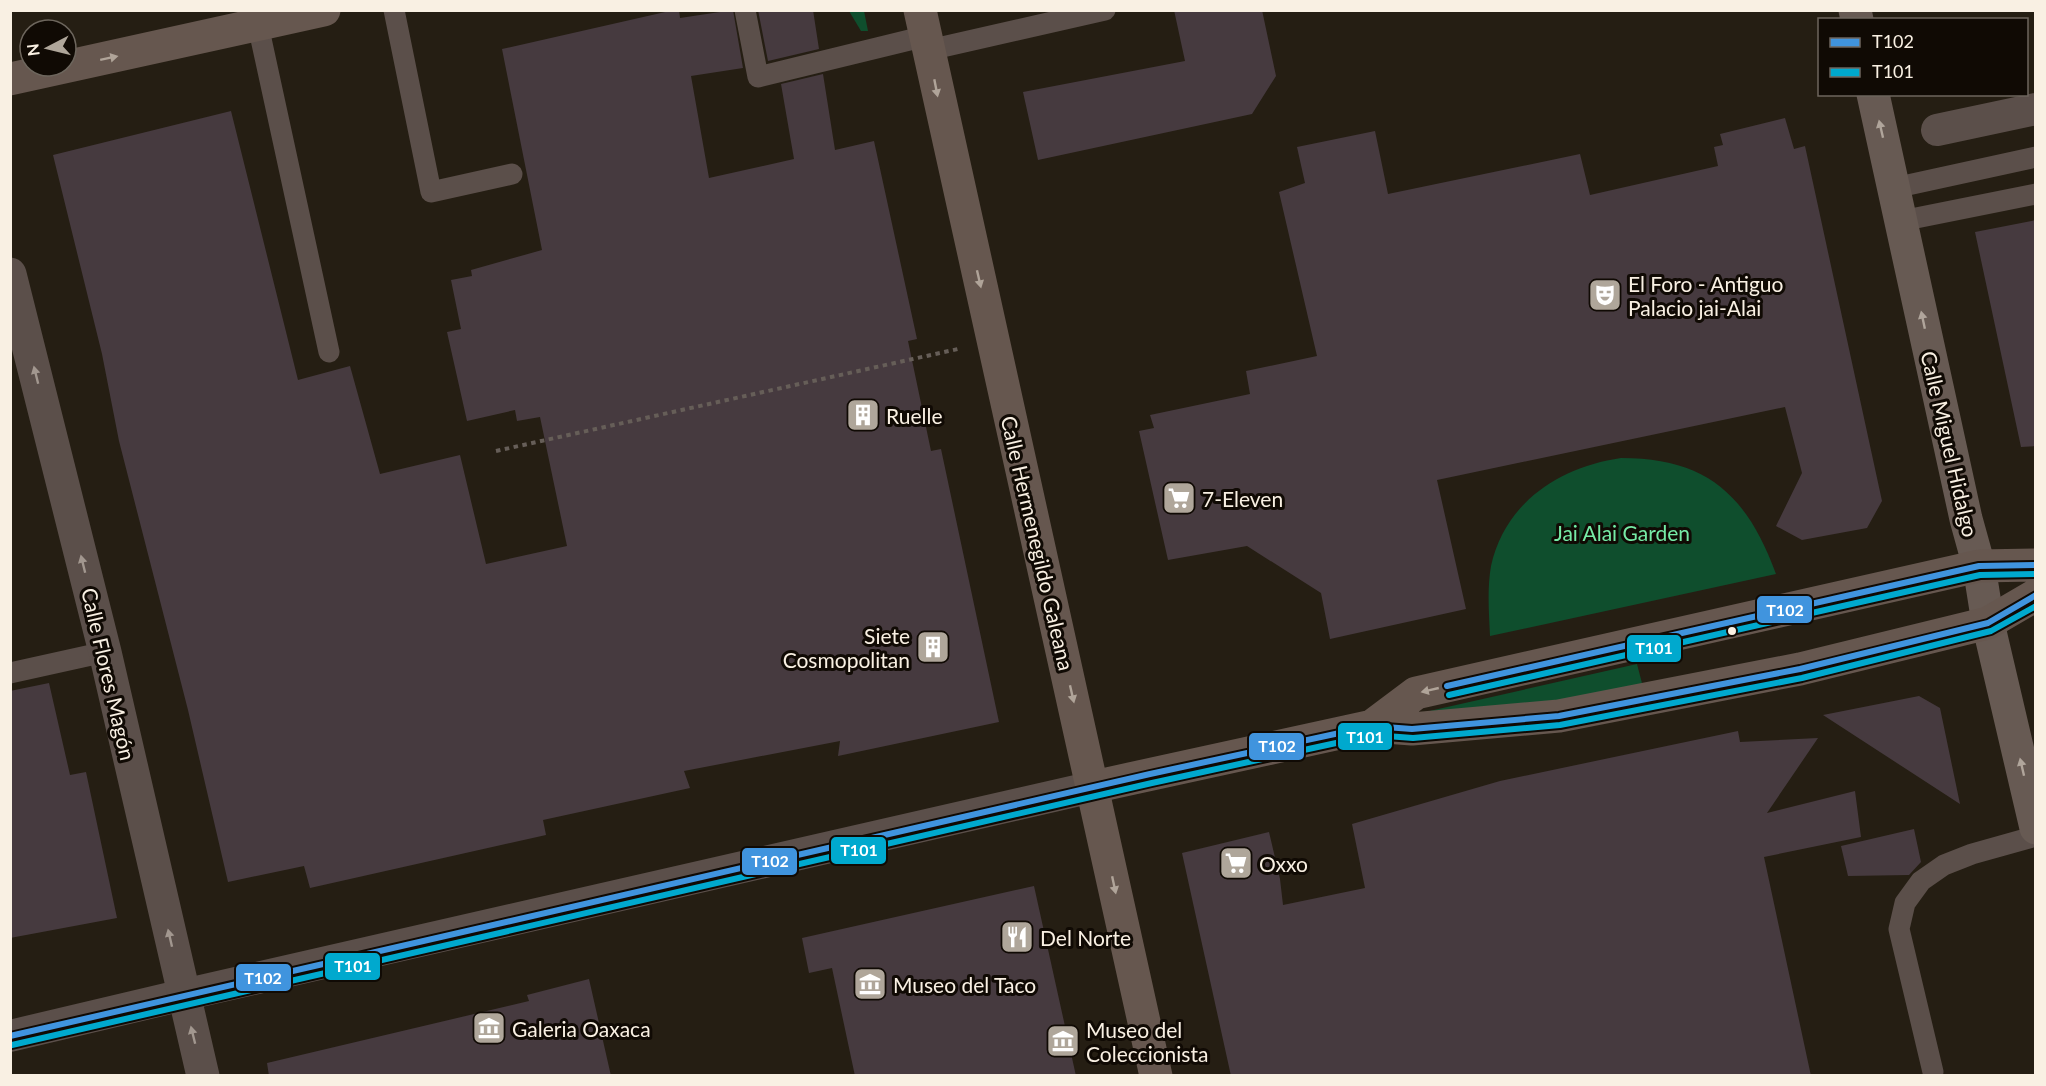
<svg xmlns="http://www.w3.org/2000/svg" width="2046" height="1086" font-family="Lato,sans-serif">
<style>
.green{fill:#0f4e2d}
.building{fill:#463a3f}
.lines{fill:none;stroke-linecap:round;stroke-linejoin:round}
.path{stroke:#665e58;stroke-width:4;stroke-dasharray:4.5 4.5;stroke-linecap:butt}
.service{stroke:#5b4f4a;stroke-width:21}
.pedestrian{stroke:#5b4f4a;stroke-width:32}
.tertiary{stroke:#5b4f4a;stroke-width:33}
.secondary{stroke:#675a53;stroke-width:33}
.primary{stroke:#66574f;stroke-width:33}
.bus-1-casing{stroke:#100a04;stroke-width:10}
.bus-2-casing{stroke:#100a04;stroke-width:10}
.bus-1{stroke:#4094de;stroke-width:6}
.bus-2{stroke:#00a9ce;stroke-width:6}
.oneway{fill:#b0a499}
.oneway2{fill:#b0a59b}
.oneway3{fill:#a2978f}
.bus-dot{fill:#f9f0e3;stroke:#100a04;stroke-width:2}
.labels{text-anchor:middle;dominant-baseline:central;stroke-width:6;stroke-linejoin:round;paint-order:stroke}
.poi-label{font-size:21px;fill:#f9f0e3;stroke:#100a04;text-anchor:start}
.street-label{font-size:21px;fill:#f9f0e3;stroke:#100a04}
.park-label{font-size:21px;fill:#76eba6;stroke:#100a04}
.line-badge{stroke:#100a04;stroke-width:2}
.badge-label{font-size:16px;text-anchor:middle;font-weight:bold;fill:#fff}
</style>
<rect width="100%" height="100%" fill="#251e13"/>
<!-- green -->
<path class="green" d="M849 11H864L868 31H861Z
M1621 458C1707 458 1747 495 1776 574L1490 636C1489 613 1487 589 1491 566 1505 502 1560 467 1621 458Z
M1637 664 1643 687 1606 696 1425 712Z"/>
<!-- building -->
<path class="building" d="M674 10H679L680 18 733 10 743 68 691 76 709 178 794 159 781 84 823 74 835 150 874 141 917 339 908 341 931 451 941 449 999 722 838 756 840 741 684 771 690 788 543 820 546 835 310 888 304 866 228 882 188 710 119 441 102 354 53 155 231 111 298 380 350 366 380 474 460 455 486 564 567 546 540 417 517 421 515 410 467 421 447 332 461 329 451 280 472 276 471 270 542 250 502 49Z
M758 10H813L819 49 768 61Z
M1174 10H1262L1276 76 1252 114 1038 160 1023 92 1185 61Z
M1785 118 1794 149 1805 146 1882 501 1867 528 1802 540 1776 526 1802 473 1785 407 1437 480 1466 609 1330 639 1321 593 1247 546 1168 560 1139 431 1154 428 1150 415 1250 394 1246 371 1317 356 1279 192 1305 183 1297 147 1375 131 1388 194 1580 154 1590 195 1718 166 1714 147 1723 145 1720 134Z
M2036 220V446L2021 447 1975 232Z
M49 683 70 775 86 772 117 918 10 938V691Z
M1919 696 1940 708 1960 804 1823 715Z
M1738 731 1740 742 1818 738 1767 813 1855 791 1861 837 1764 857 1811 1076H1231L1182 853 1269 832 1280 879 1283 905 1365 888 1352 824 1500 781Z
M1914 829 1921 862 1909 875 1848 876 1841 846Z
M1034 886 1076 1076H855L832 968 809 973 802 938Z
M589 979 611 1076H269L267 1063 529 1001 527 995Z"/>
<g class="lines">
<!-- path -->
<path class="path" d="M496 451 958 349"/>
<!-- service -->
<path class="service" d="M394 10 431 192 512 174
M745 10 758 77 926 36
M258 25 329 352
M929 50 1105 10
M1894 188 2036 157
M1901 221 2036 194
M10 673 105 652
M1933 1072 1899 929 1905 903 1921 881 1944 865 1972 854 2036 836"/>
<!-- pedestrian -->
<path class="pedestrian" d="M1937 130 2036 109
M10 1036 183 995 1093 787"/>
<!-- tertiary -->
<path class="tertiary" d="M10 274 105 652 203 1076"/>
<!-- secondary -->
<path class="secondary" d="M1855 10 1857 20
M1873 94 1966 519 1979 566 1988 623 2036 828"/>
<!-- primary -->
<path class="primary" d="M920 10 1156 1076
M10 79 324 10
M1372 726 1416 693 1979 566 2036 565
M1093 787 1372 726 1412 729 1559 716 1800 669 1988 623 2036 595"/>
<!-- bus-1 casing -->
<g class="bus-1-casing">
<path id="bus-1" d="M1447 686 1979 566 2036 565
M10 1036 1150 774 1372 726 1412 729 1559 716 1800 669 1988 623 2036 595"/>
</g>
<!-- bus-2 casing -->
<g class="bus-2-casing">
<path id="bus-2" d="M1449 695 1980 575 2036 574
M12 1045 1152 783 1373 735 1413 738 1560 725 1802 678 1991 631 2036 606"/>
</g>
<!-- bus-1 -->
<use href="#bus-1" class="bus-1"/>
<!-- bus-2 -->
<use href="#bus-2" class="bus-2"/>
</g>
<!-- one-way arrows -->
<defs><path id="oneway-solid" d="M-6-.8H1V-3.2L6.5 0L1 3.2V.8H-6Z" transform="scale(1.5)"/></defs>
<g class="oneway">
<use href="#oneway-solid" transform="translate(109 58) rotate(-12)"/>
<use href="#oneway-solid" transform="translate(936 88) rotate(79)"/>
<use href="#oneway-solid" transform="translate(979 279) rotate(77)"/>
<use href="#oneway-solid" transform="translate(1430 690) rotate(167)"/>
<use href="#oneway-solid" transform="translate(1072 694) rotate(77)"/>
<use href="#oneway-solid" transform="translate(1114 885) rotate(78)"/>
</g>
<g class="oneway2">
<use href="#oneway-solid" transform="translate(1881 129) rotate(-103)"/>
<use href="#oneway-solid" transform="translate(1923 320) rotate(-102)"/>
<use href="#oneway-solid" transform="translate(2022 767) rotate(-103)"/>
</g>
<g class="oneway3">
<use href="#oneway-solid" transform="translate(36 375) rotate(-104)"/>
<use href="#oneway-solid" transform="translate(83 564) rotate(-104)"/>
<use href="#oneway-solid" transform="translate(170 938) rotate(-103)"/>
<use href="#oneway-solid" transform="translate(193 1035) rotate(-104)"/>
</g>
<!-- icons -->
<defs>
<g id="theatre-square" transform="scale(1.725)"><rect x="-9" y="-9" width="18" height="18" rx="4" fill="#afa69a" stroke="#100a04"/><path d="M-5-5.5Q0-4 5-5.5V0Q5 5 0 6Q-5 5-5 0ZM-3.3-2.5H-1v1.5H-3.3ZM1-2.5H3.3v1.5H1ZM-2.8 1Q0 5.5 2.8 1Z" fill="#fff"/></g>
<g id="building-square" transform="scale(1.725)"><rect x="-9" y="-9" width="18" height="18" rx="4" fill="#afa69a" stroke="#100a04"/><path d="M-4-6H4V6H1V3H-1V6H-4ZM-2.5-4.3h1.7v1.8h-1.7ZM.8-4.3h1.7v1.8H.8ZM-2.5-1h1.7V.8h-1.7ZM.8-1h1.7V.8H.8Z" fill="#fff"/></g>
<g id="supermarket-square" transform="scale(1.725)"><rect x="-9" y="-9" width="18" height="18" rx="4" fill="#afa69a" stroke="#100a04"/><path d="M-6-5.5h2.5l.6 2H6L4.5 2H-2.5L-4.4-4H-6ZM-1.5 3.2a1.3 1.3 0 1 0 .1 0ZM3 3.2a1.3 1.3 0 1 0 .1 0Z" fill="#fff"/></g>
<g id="restaurant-square" transform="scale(1.725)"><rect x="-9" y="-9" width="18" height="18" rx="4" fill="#afa69a" stroke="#100a04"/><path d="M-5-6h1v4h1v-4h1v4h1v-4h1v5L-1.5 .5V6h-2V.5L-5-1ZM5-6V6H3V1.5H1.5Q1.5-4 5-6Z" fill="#fff"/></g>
<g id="museum-square" transform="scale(1.725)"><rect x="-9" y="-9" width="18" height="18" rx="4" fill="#afa69a" stroke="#100a04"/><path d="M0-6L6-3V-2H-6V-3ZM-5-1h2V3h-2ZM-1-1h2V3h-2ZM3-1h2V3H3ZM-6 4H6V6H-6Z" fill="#fff"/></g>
</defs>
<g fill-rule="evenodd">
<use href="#theatre-square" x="1605" y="295"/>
<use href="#building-square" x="863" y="415"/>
<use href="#supermarket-square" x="1179" y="498"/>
<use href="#building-square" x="933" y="647"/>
<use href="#supermarket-square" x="1236" y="863"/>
<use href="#restaurant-square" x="1017" y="937"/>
<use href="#museum-square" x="870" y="984"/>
<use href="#museum-square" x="489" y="1028"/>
<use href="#museum-square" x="1063" y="1041"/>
</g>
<!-- markers -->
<circle class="bus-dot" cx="1732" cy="631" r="5"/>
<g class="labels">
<!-- poi labels -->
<g class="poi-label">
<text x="1628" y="283">El Foro - Antiguo<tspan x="1628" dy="24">Palacio jai-Alai</tspan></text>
<text x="886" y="415">Ruelle</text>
<text x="1202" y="498">7-Eleven</text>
<text x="910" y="635" text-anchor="end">Siete<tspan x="910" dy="24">Cosmopolitan</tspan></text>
<text x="1259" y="863">Oxxo</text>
<text x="1040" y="937">Del Norte</text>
<text x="893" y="984">Museo del Taco</text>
<text x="512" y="1028">Galeria Oaxaca</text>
<text x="1086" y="1029">Museo del<tspan x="1086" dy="24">Coleccionista</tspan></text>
</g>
<!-- street labels -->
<g class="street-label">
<text transform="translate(1950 444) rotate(77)">Calle Miguel Hidalgo</text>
<text transform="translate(1038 543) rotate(77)">Calle Hermenegildo Galeana</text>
<text transform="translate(109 674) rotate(77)">Calle Flores Magón</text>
</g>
<!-- park labels -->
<g class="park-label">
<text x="1622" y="532">Jai Alai Garden</text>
</g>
</g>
<g class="line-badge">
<rect x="1756" y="595" width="57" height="29" rx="6" fill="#4094de"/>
<rect x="1626" y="634" width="56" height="29" rx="6" fill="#00a9ce"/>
<rect x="1337" y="722" width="56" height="29" rx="6" fill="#00a9ce"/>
<rect x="1248" y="732" width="57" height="29" rx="6" fill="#4094de"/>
<rect x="830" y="836" width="57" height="29" rx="6" fill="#00a9ce"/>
<rect x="741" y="847" width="57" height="29" rx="6" fill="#4094de"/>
<rect x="324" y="952" width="57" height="29" rx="6" fill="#00a9ce"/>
<rect x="235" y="963" width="57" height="29" rx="6" fill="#4094de"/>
</g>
<g class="badge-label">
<text x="1785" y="616">T102</text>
<text x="1654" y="654">T101</text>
<text x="1365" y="743">T101</text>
<text x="1277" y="752">T102</text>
<text x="859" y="856">T101</text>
<text x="770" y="867">T102</text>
<text x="353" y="972">T101</text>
<text x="263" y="984">T102</text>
</g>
<!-- border -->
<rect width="2046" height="1086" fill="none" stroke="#f9f0e3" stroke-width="24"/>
<!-- legend -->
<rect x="1818" y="18" width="210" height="78" fill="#100a04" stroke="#6d665d" stroke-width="1.5"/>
<rect x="1830" y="38" width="30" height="9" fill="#4094de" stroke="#6d665d" stroke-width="1.5"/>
<text x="1872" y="48" font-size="18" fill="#f9f0e3">T102</text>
<rect x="1830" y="68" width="30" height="9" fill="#00a9ce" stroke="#6d665d" stroke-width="1.5"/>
<text x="1872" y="78" font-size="18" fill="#f9f0e3">T101</text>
<!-- north arrow -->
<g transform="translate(48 48) rotate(263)"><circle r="28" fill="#100a04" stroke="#6d665d" stroke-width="1.5"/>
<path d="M0-4.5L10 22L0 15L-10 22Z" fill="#afa69a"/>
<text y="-9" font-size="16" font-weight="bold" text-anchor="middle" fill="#f9f0e3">N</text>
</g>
</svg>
